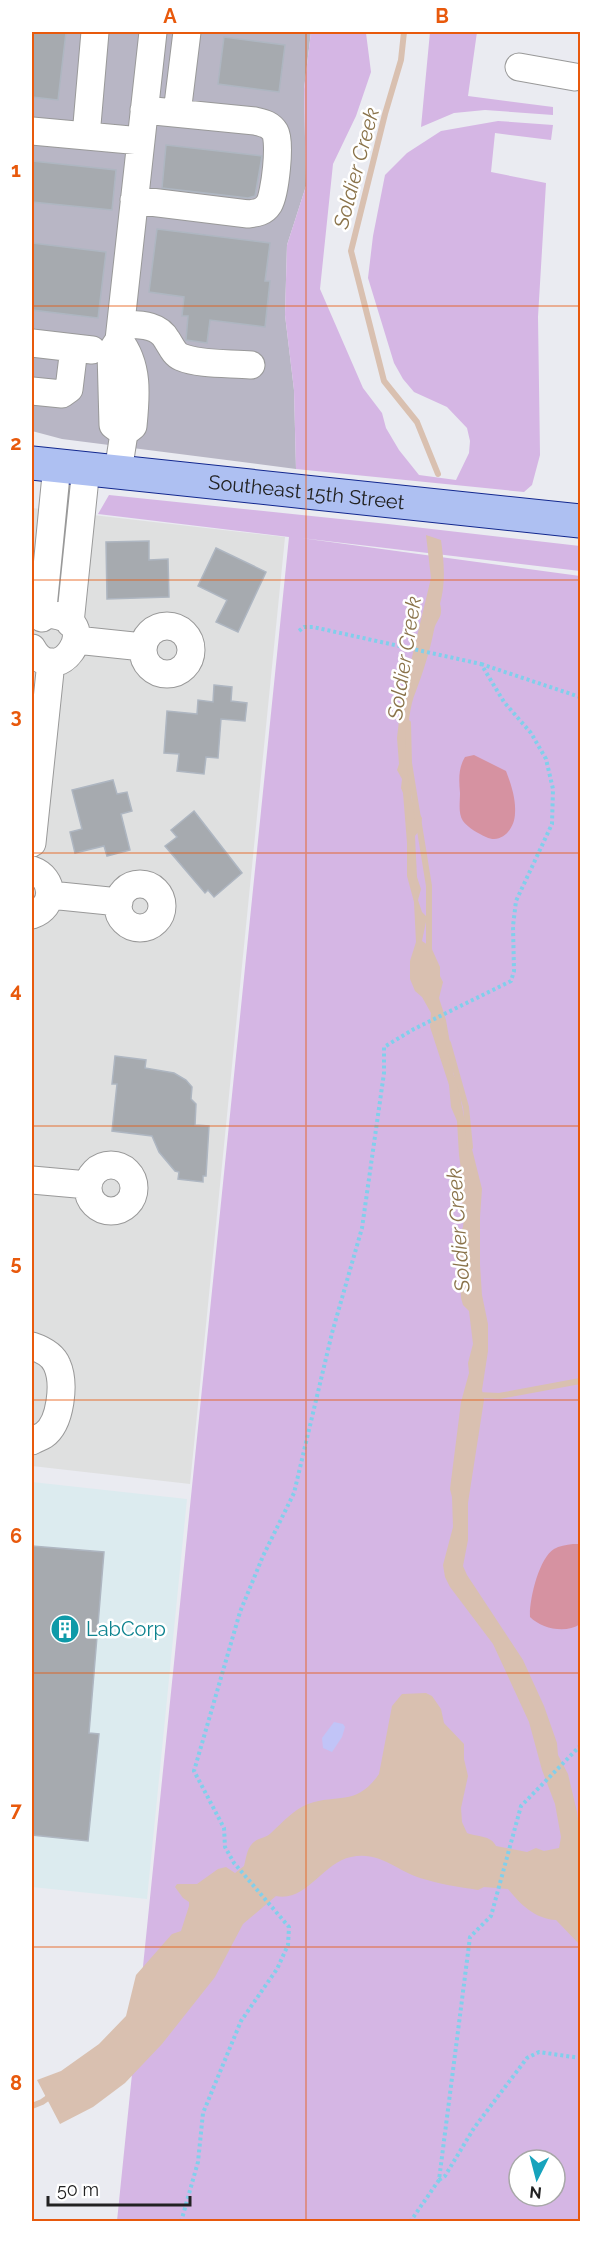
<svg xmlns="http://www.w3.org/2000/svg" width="612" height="2253" font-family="Raleway,sans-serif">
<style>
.residential{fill:#dfe0e0}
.commercial{fill:#dcebef}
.construction{fill:#b8b6c5}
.grass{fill:#d5b6e4;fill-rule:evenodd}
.sand{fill:#c1c4f7}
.pitch{fill:#d692a1}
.water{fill:#d9c0b0}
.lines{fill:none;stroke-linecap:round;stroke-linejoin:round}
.stream{stroke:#d9c0b0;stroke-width:6}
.building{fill:#a6aaaf;stroke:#aeb6c1;stroke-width:1.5}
.minor-casing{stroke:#999;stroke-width:29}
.major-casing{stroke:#12278e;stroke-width:35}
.path{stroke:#81cfeb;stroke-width:4;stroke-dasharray:3 3;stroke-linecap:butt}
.minor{stroke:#fff;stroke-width:27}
.major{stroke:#aec0f2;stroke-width:33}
.grid{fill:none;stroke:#e8590c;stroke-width:1.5;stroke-opacity:0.55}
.labels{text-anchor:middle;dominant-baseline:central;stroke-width:5;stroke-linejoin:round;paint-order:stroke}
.street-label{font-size:20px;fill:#222;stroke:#fff}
.culture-label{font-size:20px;fill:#0d838f;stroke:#fff;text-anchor:start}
.water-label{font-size:21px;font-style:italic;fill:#8a734a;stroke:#fff}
.neatline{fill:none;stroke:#e8590c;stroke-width:2}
.grid-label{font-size:20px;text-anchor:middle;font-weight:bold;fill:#e8590c}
</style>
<rect width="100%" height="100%" fill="#eaebf1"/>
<!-- residential -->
<path class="residential" d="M32 508 285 537 190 1484 32 1466Z"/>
<!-- commercial -->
<path class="commercial" d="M32 1482 187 1499 147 1899 32 1887Z"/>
<!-- construction -->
<path class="construction" d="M32 32H311L304 89 306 186 287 245 285 315 294 390 296 469 62 439 32 431Z"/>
<!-- grass -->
<path class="grass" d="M311 32 366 33 371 72 356 116 333 164 320 289 363 388 382 413 386 428 399 450 419 475 456 480 469 453 470 441 467 428 447 407 414 392 403 379 394 363 368 278 373 236 385 175 407 153 441 131 498 121 553 125 551 140 495 133 491 172 546 183 538 317 540 455 532 485 524 492 296 469 294 390 285 315 287 245 306 186 304 89Z
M430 32H477L468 96 553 107V115L485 110 454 113 421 127Z
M109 495 388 524 580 546V571L301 538 580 576V2221H117L289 537 98 514ZM519 2160H555V2196H519Z"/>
<!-- sand -->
<path class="sand" d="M334 1722 343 1724 345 1727 342 1737 332 1752 323 1748 322 1738Z"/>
<!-- pitch -->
<path class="pitch" d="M474 755 506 771C511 784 516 799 515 813 515 828 502 845 486 837 479 834 467 827 463 821 458 814 460 802 460 793 459 781 458 768 465 757Z
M573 1544H580V1624C566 1634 542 1629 530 1617 529 1600 539 1558 554 1549 559 1546 566 1545 573 1544Z"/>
<!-- water -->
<path class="water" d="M426 535 441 540C444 562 446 582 440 604 444 617 436 620 434 630 430 651 423 672 416 691 409 707 409 725 406 742L407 746 411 749 410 783 412 801 418 806V811L422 818 421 826 418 827 419 831 415 836 417 877 421 889 418 900 422 912 427 917 422 941 431 947 440 967V976L443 982 439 998 446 1020 451 1049 448 1054 450 1056 454 1076 457 1080 464 1117 482 1189 480 1217V1265L482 1295 488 1324V1351L482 1390 484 1400 468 1503V1540L463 1566 467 1575 523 1660 544 1706 557 1743 558 1755 568 1774 577 1812 580 1841V1945L556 1920C535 1919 520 1904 508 1889L484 1887 478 1890C459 1887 439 1884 420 1878 395 1870 380 1851 351 1857 322 1863 307 1902 276 1896L243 1924 215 1977 162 2044 125 2083 93 2107 60 2124 37 2080 61 2071 99 2044 126 2016 136 1975 172 1934 181 1931 189 1906V1902L183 1898 175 1887 177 1884H197L218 1869 226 1867 235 1873 244 1866C247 1855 247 1844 259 1839 264 1837 268 1836 271 1833 283 1822 293 1810 308 1804 339 1793 356 1807 379 1774L392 1706 402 1694 426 1693 432 1696 441 1709 444 1723 464 1744V1759L468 1776 461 1808 462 1822 467 1833C477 1837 491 1835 496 1846L527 1852 536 1848 544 1851 559 1848 561 1837 555 1804 542 1770 529 1722 493 1644 450 1587 445 1577 443 1565 453 1527 452 1497 450 1489 461 1402 469 1373 468 1363 473 1344 469 1311 463 1305 461 1298 459 1259 461 1254 459 1237 463 1227 464 1215 462 1206 463 1184 459 1155 457 1121 451 1107 449 1085 430 1027 431 1013 422 997 415 991 410 979V961L416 942 414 902 407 876V843L403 793 401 788 402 779 397 770 399 764 397 738 401 703 431 578Z"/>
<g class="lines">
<!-- stream -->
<path class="stream" d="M404 32 401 60 385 114 351 251 384 381 417 422 438 474
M408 723 409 763 429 886V951
M448 1043 466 1107 470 1147
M478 1395 499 1396 580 1381
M32 2106 42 2102 52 2095"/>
</g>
<!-- building -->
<path class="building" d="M32 32H66L58 100 32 97Z
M224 37 285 45 279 92 218 84Z
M166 145 262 156 255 196 248 198 162 188Z
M32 161 116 170 112 210 32 202Z
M157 229 270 243 265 281H270L265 327 210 320 207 343 186 340 188 316H182L184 297 149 292Z
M32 243 106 252 98 318 32 310Z
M149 541V560L168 559 169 597 107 599 106 542Z
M216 548 266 572 238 632 216 622 227 600 198 586Z
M214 685 232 687 231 701 247 703 245 721 221 719 218 758 206 757 204 774 177 771 179 754 164 753 167 711 197 714 198 700 213 702Z
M113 780 117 794 127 792 132 811 121 814 130 850 107 856 104 846 75 853 70 832 82 829 72 790Z
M194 811 242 873 214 897 208 890 205 893 165 846 177 837 171 830Z
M115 1056 146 1060 145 1068 174 1073 186 1080 192 1087 191 1099 196 1104 195 1125 209 1126 206 1176H203V1182L178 1179 179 1172 175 1171 159 1152 152 1136 112 1131 117 1084H112Z
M32 1546 104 1552 89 1733 99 1734 88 1841 32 1835Z"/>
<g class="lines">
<!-- minor casing -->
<g class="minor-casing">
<path id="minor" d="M519 67 575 77
M177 113 187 32
M32 131 141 141
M86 136 95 32
M134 200 248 214C257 213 264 212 269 204 275 194 281 142 275 132 270 124 263 123 255 121L144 110
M121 324C137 325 158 323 167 340 171 346 174 354 181 357 199 365 231 363 251 365
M119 340 153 32
M32 343 92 350
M32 391 62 394 69 389 74 348
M118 472 124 433 133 426C136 396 139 365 119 340L111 352 113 425 124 433
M42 618 57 465
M70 623 86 468
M143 650a24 24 0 1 1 48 0a24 24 0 1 1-48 0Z
M76 640 143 647
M32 648C56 692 105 623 54 615
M32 843 51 662
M32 870C55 878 56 907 32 915
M118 906a22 22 0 1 1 44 0a22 22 0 1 1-44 0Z
M50 895 119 902
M88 1188a23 23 0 1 1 46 0a23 23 0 1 1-46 0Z
M32 1180 88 1185
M32 1346C41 1349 53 1355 57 1365 65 1383 61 1423 44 1435 41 1437 35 1439 32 1441"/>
</g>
<!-- major casing -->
<g class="major-casing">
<g id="major">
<path id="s1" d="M32 463 580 521"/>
</g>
</g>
<!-- path -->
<path class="path" d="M481 664 580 697
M439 2180 445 2176 474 2128 527 2058 539 2052 580 2058
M181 2222 198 2162 203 2113 241 2021 277 1969 288 1945 289 1927 234 1863 225 1847 224 1828 194 1771 240 1612 263 1556 294 1493 332 1333 362 1228 384 1073V1047L414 1029 511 981 514 971 513 926 516 901 552 824 553 789 546 759 531 733 504 702 481 664 313 627H304L299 631
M410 2222 439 2180 470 1937 491 1916 521 1806 580 1746"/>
<!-- minor -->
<use href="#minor" class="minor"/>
<!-- major -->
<use href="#major" class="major"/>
</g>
<!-- grid -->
<path class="grid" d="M306 32V2222M32 306H580M32 580H580M32 853H580M32 1126H580M32 1400H580M32 1673H580M32 1947H580"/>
<!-- icons -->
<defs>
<g id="building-disc" transform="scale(1.5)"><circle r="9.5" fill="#0f9aa8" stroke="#fff"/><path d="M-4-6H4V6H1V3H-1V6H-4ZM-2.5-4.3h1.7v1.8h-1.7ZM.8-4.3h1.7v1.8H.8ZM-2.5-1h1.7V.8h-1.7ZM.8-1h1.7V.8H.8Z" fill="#fff"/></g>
</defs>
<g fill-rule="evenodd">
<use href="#building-disc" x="65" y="1629"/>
</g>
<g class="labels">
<!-- street labels -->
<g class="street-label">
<text stroke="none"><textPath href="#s1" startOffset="276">Southeast 15th Street</textPath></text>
</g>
<!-- culture labels -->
<g class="culture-label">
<text x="86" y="1629">LabCorp</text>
</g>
<!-- water labels -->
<g class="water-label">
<text transform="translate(356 168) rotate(-75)">Soldier Creek</text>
<text transform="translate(404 658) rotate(-81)">Soldier Creek</text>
<text transform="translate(458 1230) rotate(-94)">Soldier Creek</text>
</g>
</g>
<!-- border -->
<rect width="612" height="2253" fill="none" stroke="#ffffff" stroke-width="66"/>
<!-- north arrow -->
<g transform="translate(537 2178) rotate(186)"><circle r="28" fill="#ffffff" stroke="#a7a7a7" stroke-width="1.5"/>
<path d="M0-4.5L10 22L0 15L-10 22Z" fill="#17a3bc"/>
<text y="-9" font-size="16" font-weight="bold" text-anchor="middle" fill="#222222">N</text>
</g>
<!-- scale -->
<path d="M48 2196v9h142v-9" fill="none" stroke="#222222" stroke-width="3"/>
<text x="57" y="2196" font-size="18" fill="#222222" stroke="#ffffff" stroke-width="4.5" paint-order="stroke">50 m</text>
<rect x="33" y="33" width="546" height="2187" class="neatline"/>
<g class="grid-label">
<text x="170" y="23">A</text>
<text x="442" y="23">B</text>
<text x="16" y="177">1</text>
<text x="16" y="450">2</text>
<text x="16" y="723">3</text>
<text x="16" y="997">4</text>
<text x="16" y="1270">5</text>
<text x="16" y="1543">6</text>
<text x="16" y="1817">7</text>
<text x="16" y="2090">8</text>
</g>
</svg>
